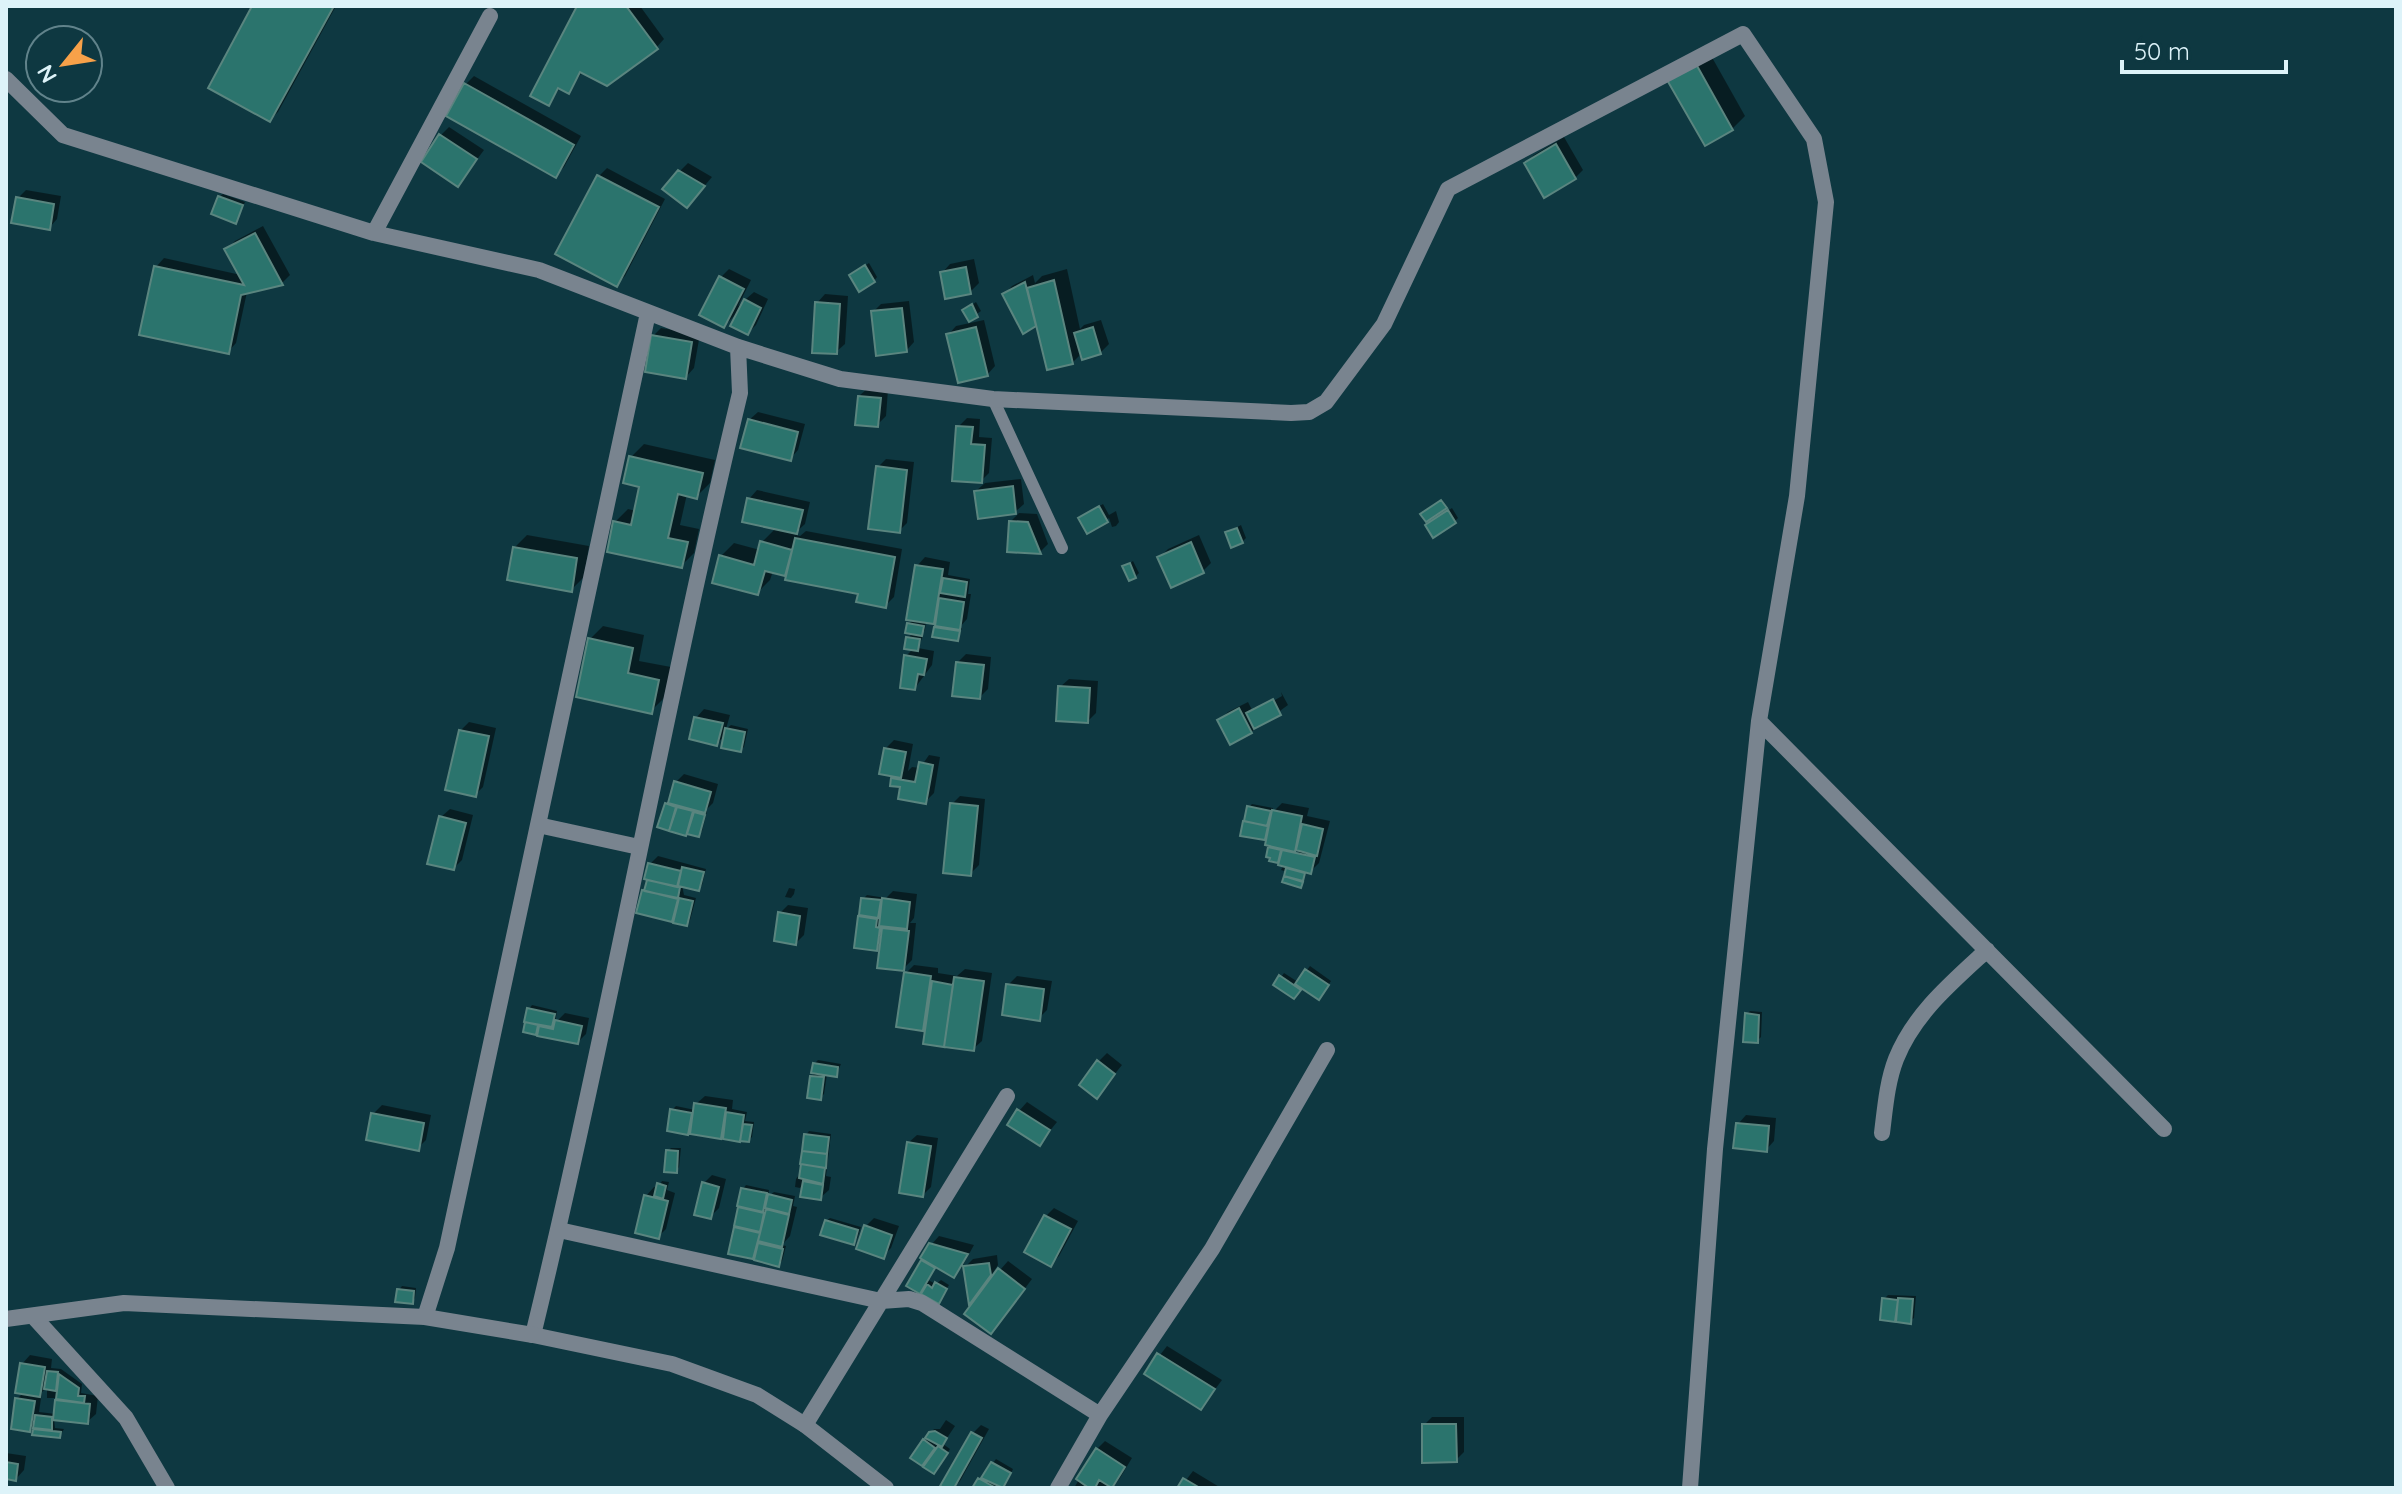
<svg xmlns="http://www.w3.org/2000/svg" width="2402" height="1494" font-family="Quicksand,sans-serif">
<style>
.shadow{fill:#0007;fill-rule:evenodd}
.building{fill:#2b746d;stroke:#5a857f;stroke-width:2}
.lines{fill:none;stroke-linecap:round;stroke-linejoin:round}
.service{stroke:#79848f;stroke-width:12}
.minor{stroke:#79848f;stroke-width:16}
.tertiary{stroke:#79848f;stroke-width:16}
</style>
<rect width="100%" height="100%" fill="#0e3841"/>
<!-- shadow -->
<path class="shadow" d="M255 6H336L278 112 270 120Z
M580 6H640L664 39 656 48 583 71 569 91 561 87 548 103Z
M1709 52 1745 116 1732 129 1670 80Z
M474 76 581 136 564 167 556 175 466 84Z
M449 127 484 150 458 185 441 135Z
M1564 137 1583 170 1575 178 1526 163 1534 155Z
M688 163 712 177 695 197 680 171Z
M607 168 665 199 625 276 616 285 599 176Z
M26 190 61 196 57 219 49 228 18 198Z
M223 194 245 202 236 221 219 197Z
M263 226 290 275 282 283 247 292 236 343 228 352 156 267 164 258 241 275 227 250 235 241Z
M974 259 979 283 970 292 942 273 950 264Z
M869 263 877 277 874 281 851 275Z
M729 269 751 280 738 306 754 292 768 299 756 325 748 333 739 311 724 326 721 277Z
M1067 269 1080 329 1084 325 1101 320 1109 344 1100 353H1082L1072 363 1037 322 1035 325 1004 295 1012 286 1033 275 1035 283 1042 276Z
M825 294 848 296 845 344 836 352 817 303Z
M909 301 914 342 906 351 873 312 881 304Z
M976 302 981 311 970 319 965 310Z
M984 320 995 366 987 375 948 335 956 326Z
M661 328 700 334 694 368 686 377 653 336Z
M868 388 888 390 886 416 877 425 859 396Z
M758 412 805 424 798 450 790 459 749 420Z
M967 418 980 419 979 437 992 438 989 473 981 481 958 427Z
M644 444 715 460 710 483 697 496 687 494 680 525 699 529 694 553 681 566 615 522 628 509 636 511 641 485 631 457Z
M886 459 914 462 907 523 899 531 878 467Z
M1021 479 1024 504 1015 512 976 491 985 483Z
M757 490 810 502 805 524 794 534 800 536 806 531 902 549 894 597 886 605 860 592 790 568 785 574 773 571 770 580 757 593 721 556 734 543 760 550 762 542 777 527 749 499Z
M1103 504 1109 515 1116 511 1119 522 1116 526 1112 527 1109 518 1106 520 1084 515Z
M1452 508 1458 518 1455 521 1431 522Z
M1019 513 1037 514 1048 544 1040 552 1011 521Z
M1241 525 1246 538 1242 542 1228 532Z
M527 535 589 546 584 577 571 590 514 548Z
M1199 535 1211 563 1203 571 1160 557 1168 549Z
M925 557 950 562 948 575 970 579 968 594H971L967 619 959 628H962L958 639 936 628 940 624 926 622 925 630 919 636H923L918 648 934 651 932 665 915 688 906 656 914 648 908 638 914 632 909 624 913 619 917 566Z
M1133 561 1139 573 1135 577 1125 567Z
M603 626 644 635 639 661 671 667 664 698 651 711 590 639Z
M966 654 991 657 988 689 980 697 958 662Z
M1069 679 1098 681 1096 713 1088 721 1060 687Z
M1281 692 1288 705 1251 732 1219 720 1228 712 1248 702 1252 710 1255 707V711L1282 696Z
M704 709 730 715 726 729 731 725 748 729 744 747 740 750 726 734 717 744 696 718Z
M469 722 496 728 483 787 475 795 460 731Z
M894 740 913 744 908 771 912 767 920 768 929 755 940 757 934 793 925 802 893 779 897 775 885 749Z
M684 774 718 784 713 803 705 811H707L702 831 698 835 660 826 676 782Z
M960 796 985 799 979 865 970 874 952 804Z
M1282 803 1309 808 1307 816 1330 821 1319 863 1311 871 1307 870 1301 885 1285 881 1287 872 1281 870 1284 864 1282 856 1277 861 1270 848 1273 845 1270 833 1265 838 1243 834 1249 807 1252 804 1273 808 1272 813ZM1293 847 1300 850 1292 865Z
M450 809 473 815 462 860 454 868 441 817Z
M658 856 706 869 702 885 699 889 682 885 684 895 696 898 690 920 687 924 677 914 672 920 647 888 651 879 650 864Z
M789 888 795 889 794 894 791 898 785 897Z
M893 891 917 894 914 918 910 923H916L912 960 903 969 882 943 876 949 860 917 863 899 867 895 886 898Z
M788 905 808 908 804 935 796 943 780 913Z
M914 965 938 968V973L957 976 965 969 992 973 982 1041 973 1049 927 1030 898 1025 906 973Z
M1310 966 1331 981 1322 994 1302 987 1298 993 1276 984 1284 973 1298 982Z
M1017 976 1052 981 1047 1010 1039 1018 1008 985Z
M532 1005 557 1011 555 1023 565 1013 589 1018 586 1034 578 1042 540 1028 535 1033 525 1031 529 1009Z
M1750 1011 1762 1012 1761 1037 1757 1041 1747 1014Z
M1107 1053 1122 1065 1097 1096 1099 1061Z
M818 1060 841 1064 836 1075 827 1074 824 1094 820 1098 812 1076 816 1072 814 1064Z
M705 1096 733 1100 732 1109 747 1112 745 1121 754 1122 752 1137 749 1140 725 1132 721 1137 693 1127 688 1133 672 1110 676 1106 695 1110 696 1104Z
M1027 1102 1057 1122 1040 1143 1019 1111Z
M382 1105 431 1115 426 1140 418 1148 373 1114Z
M1746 1115 1776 1118 1774 1141 1766 1150 1738 1124Z
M809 1131 831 1134 826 1176 831 1177 829 1190 820 1198 804 1184 800 1188 795 1187 796 1179 799 1175 806 1135Z
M917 1135 938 1138 931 1187 923 1195 908 1143Z
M671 1148H681L679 1167 676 1171 668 1151Z
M712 1175 726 1179 719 1208 710 1217 704 1183Z
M662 1181 669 1182 667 1190 675 1193 666 1229 658 1237 646 1196 654 1187 658 1188Z
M746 1185 769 1190 768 1197 774 1192 795 1196 793 1206 797 1207 790 1236 782 1245 786 1246 782 1261 778 1264 759 1251 753 1257 735 1228 738 1225H736L743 1189Z
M1054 1208 1078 1221 1059 1256 1051 1264 1046 1216Z
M830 1218 861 1227 857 1239 854 1243 826 1221Z
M874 1218 899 1226 891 1248 883 1256 866 1226Z
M939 1236 974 1245 962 1267 953 1275 936 1265 928 1280 936 1284 941 1280 949 1285 938 1302 909 1286 931 1245Z
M997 1255 998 1265 983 1288 970 1300 965 1267 973 1259Z
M1008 1261 1032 1279 999 1323 1000 1270Z
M402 1286 416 1288 415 1298 412 1302 399 1290Z
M1888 1295 1916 1296 1914 1318 1910 1321 1882 1318 1884 1299Z
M1167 1346 1222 1380 1201 1408 1146 1373Z
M30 1355 52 1359 51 1368 61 1369 82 1384 81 1393 98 1396 96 1414 87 1422 54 1419 55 1428 64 1429 60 1436 35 1434 36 1424 30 1430 17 1399 24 1392 22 1364ZM47 1387V1398H58L56 1414 39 1412 42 1392Z
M1432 1417H1464V1452L1456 1460 1424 1425Z
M946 1420 955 1426 943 1444 950 1449 937 1468 932 1454 922 1464 913 1458 931 1433 934 1429H940Z
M981 1425 989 1429 960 1481 953 1488 943 1485 973 1433Z
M1105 1441 1132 1458 1120 1478 1112 1488H1074L1097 1449Z
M6 1453 26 1456 24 1470 16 1479 6 1477Z
M996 1459 1013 1469 1004 1488H974Z
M1193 1471 1221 1488H1180Z"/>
<!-- building -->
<path class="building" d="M252 6H334L270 122 208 88Z
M577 6H626L658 49 607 86 580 72 569 94 558 88 549 106 530 96Z
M1696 64 1733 130 1705 146 1667 80Z
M464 83 574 145 556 178 446 116Z
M439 134 477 159 458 187 421 162Z
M1556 144 1576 179 1544 198 1524 163Z
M678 170 705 186 687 208 662 189Z
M597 175 659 207 617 287 555 254Z
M218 196 243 205 236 224 211 214Z
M16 197 54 204 50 230 11 223Z
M255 233 283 285 241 295 229 354 139 335 154 266 244 285 224 249Z
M865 265 875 282 859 292 849 275Z
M966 267 971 294 945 299 940 272Z
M719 276 744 289 724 328 699 315Z
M1054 280 1073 364 1047 370 1027 288Z
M1025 282 1036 326 1023 334 1002 294Z
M744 299 761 308 748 335 730 326Z
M815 302 840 304 837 354 812 353Z
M972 304 978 317 969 322 962 310Z
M902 308 907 352 876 356 871 311Z
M976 327 988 376 958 383 946 334Z
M1093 327 1101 354 1082 360 1074 333Z
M651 335 692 342 686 379 645 372Z
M858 396 881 398 878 427 855 425Z
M748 419 798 432 791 461 740 448Z
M956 426 973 427 971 444 985 445 982 483 952 481Z
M629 456 703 473 697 499 678 494 668 538 688 542 682 568 607 552 613 521 631 525 639 487 623 483Z
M876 466 907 470 900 533 868 529Z
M1013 486 1016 514 978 519 974 491Z
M747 498 803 510 797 534 742 522Z
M1441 500 1447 508 1426 522 1420 514Z
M1099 506 1108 522 1087 534 1078 518Z
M1448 510 1456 523 1433 538 1425 525Z
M1009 521 1028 522 1041 554 1007 552Z
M1237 528 1243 543 1231 548 1225 532Z
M795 538 895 557 886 608 856 602 858 594 785 580Z
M760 541 792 550 785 576 765 571 758 595 712 583 719 555 754 565Z
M1191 542 1204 573 1171 588 1157 557Z
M513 547 577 558 572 592 507 580Z
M1130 563 1136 578 1129 581 1122 566Z
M915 565 943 569 934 624 906 620Z
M943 578 967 582 965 597 940 593Z
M939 598 964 602 960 630 935 626Z
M907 623 924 626 922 636 905 633Z
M934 627 960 631 958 641 932 637Z
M906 637 920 639 918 651 904 649Z
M588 638 633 648 628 673 659 680 652 714 576 697Z
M904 655 927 659 924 675 918 674 915 690 900 688Z
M956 662 984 665 980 699 952 696Z
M1058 686 1090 688 1088 723 1056 721Z
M1273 699 1281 715 1254 729 1246 713Z
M1239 708 1252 733 1230 745 1217 720Z
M694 717 723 723 717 746 689 739Z
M725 728 745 732 741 752 721 748Z
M459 730 489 736 476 797 445 790Z
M884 748 906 752 901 778 879 774Z
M919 762 933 765 926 804 898 799 900 787 890 786 891 778 915 782Z
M674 781 711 792 705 813 668 803Z
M665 803 676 807 669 831 657 827Z
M950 803 978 806 971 876 943 873Z
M1247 806 1271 811 1267 826 1244 821Z
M677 807 693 811 686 836 669 831Z
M1272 810 1302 816 1295 852 1265 845Z
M694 812 705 815 699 837 687 834Z
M439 816 466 823 454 870 427 864Z
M1243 821 1268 826 1265 840 1240 836Z
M1302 824 1323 829 1317 856 1296 850Z
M1268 847 1281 850 1278 863 1269 861 1270 858 1266 857Z
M1282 850 1315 857 1311 874 1278 865Z
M648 863 681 871 677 887 644 879Z
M682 867 704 872 699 891 678 886Z
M1286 868 1305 873 1303 881 1284 876Z
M1284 876 1303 882 1301 888 1282 882Z
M647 880 680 887 678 898 644 891Z
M642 890 678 899 672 922 636 913Z
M679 898 693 901 687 926 673 923Z
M861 898 881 900 878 918 859 915Z
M882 898 910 902 907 929 879 926Z
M778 912 800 916 796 945 774 941Z
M858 916 877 919 876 927 880 928 877 951 854 948Z
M882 928 909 931 904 971 877 968Z
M1305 969 1329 985 1319 1000 1295 984Z
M904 972 931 976 923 1031 896 1027Z
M1279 975 1301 990 1294 999 1273 985Z
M954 977 984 981 974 1051 944 1047Z
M932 981 953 985 944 1047 923 1044Z
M1006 984 1044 989 1040 1021 1002 1015Z
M527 1008 555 1014 552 1027 524 1022Z
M1745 1013 1759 1015 1758 1043 1743 1042Z
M555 1020 582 1026 578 1044 537 1036 539 1026 553 1029Z
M525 1022 538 1025 536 1035 523 1032Z
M1097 1060 1115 1074 1097 1099 1079 1085Z
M813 1063 838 1067 837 1077 811 1073Z
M810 1076 824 1077 821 1100 807 1098Z
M694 1103 726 1108 721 1139 690 1134Z
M670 1109 692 1113 688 1135 667 1131Z
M1017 1109 1050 1130 1040 1146 1007 1125Z
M726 1112 744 1115 740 1142 723 1139Z
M371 1113 424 1123 419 1151 366 1140Z
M1736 1123 1769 1126 1767 1152 1733 1148Z
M743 1124 752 1125 749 1142 740 1141Z
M804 1134 829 1137 827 1154 802 1151Z
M907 1142 931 1146 923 1197 899 1193Z
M666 1150 678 1151 677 1173 664 1172Z
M802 1151 827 1154 826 1168 800 1164Z
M801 1164 825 1168 823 1184 799 1178Z
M803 1181 823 1185 821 1200 800 1197Z
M702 1182 719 1187 711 1219 694 1215Z
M657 1183 666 1186 663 1199 654 1196Z
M741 1188 767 1193 763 1212 737 1206Z
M768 1194 792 1200 789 1214 765 1208Z
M644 1195 668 1201 659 1239 635 1233Z
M738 1207 764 1213 760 1232 734 1226Z
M766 1209 789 1215 782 1247 758 1241Z
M1044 1215 1071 1229 1051 1267 1024 1252Z
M825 1220 858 1230 854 1245 820 1235Z
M864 1225 892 1235 884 1259 856 1249Z
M734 1227 760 1233 753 1259 728 1254Z
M758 1243 783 1249 779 1267 754 1260Z
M929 1243 968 1254 954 1278 920 1258Z
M921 1260 935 1268 920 1294 906 1286Z
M989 1263 991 1275 969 1305 963 1266Z
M998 1268 1025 1289 991 1334 964 1314Z
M935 1282 947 1289 939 1304 921 1294 927 1284 932 1288Z
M397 1289 414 1291 413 1304 395 1302Z
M1882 1298 1898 1300 1895 1322 1880 1320Z
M1898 1298 1913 1299 1911 1324 1896 1322Z
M1157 1353 1215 1389 1201 1410 1144 1374Z
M20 1363 45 1367 40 1397 15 1393Z
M47 1371 58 1372 56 1391 44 1389Z
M59 1374 79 1388 78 1396H85L84 1403 56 1399Z
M15 1398 35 1401 30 1432 11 1429Z
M55 1400 90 1404 88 1424 53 1420Z
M35 1415 52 1417V1430L33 1428Z
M1422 1424H1456L1457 1462 1422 1463Z
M33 1429 61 1432 60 1438 32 1435Z
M935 1431 947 1438 942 1447 925 1438 929 1432Z
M971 1432 982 1438 954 1488H944L940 1486Z
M923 1439 935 1448 922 1466 910 1458Z
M938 1446 948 1453 934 1474 923 1467Z
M1096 1448 1125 1467 1112 1488 1099 1480 1095 1488H1089L1076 1479Z
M6 1462 18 1464 16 1481 6 1479Z
M991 1462 1011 1473 1003 1488 981 1478Z
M978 1478 996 1488H972Z
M1183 1478 1200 1488H1177Z"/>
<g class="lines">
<!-- service -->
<path class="service" d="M993 399 1062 548"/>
<!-- minor -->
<path class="minor" d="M6 79 63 135 374 233 539 270 738 347 840 379 993 399 1291 413 1309 412 1326 402 1384 324 1448 189 1743 34 1814 139 1826 202 1797 496 1759 721 1715 1149 1690 1488
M374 233 490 16
M1759 721 2164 1129
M538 825 639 847
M1882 1133C1885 1109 1887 1082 1896 1059 1914 1014 1951 983 1987 950
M559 1230 881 1301 909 1299 922 1303 1100 1415
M33 1316 126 1418 167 1488
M425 1317 447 1248 648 313
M533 1335C609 1023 665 705 740 393L738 347
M805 1425 1007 1096
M1058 1488 1100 1415 1212 1249 1327 1050"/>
<!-- tertiary -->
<path class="tertiary" d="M6 1319 124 1303 425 1317 533 1335 672 1364 757 1395 805 1425 886 1488"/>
</g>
<!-- border -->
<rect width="2402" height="1494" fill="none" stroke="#ddf3f9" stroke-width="16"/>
<!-- north arrow -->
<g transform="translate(64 64) rotate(240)"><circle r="38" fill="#0e3841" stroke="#61838b" stroke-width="2"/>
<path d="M0-6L14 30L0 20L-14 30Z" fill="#f7a149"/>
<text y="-12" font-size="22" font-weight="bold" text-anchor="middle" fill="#ddf3f9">N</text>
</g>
<!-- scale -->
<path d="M2122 60v12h164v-12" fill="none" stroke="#ddf3f9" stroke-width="4"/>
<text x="2134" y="60" font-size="24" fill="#ddf3f9" stroke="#0e3841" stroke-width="6" paint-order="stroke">50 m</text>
</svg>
